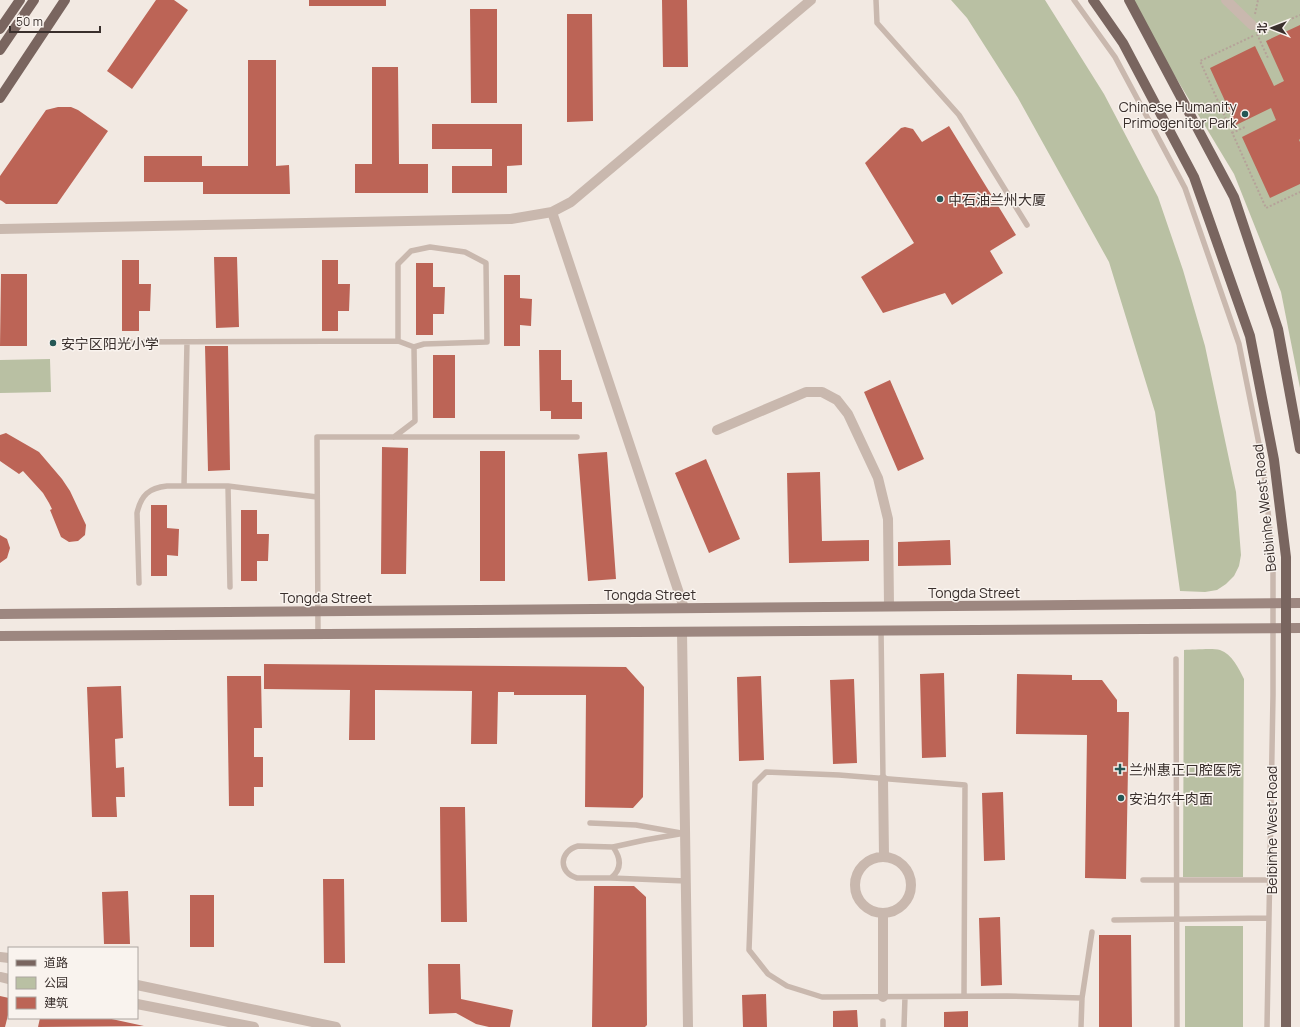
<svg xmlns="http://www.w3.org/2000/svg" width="1300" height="1027" font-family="Manrope,'Noto Sans SC',sans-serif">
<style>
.green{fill:#b9c0a3}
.building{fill:#bc6456}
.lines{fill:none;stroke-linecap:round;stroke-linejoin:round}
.path{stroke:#b5a299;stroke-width:2;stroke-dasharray:2 2;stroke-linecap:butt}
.lane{stroke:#c9b8ae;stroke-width:5.5}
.street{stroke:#c9b8ae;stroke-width:10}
.secondary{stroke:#9d8780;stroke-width:10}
.primary{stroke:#79655f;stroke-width:10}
.poi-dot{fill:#255755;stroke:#f9f3ee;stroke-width:1.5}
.labels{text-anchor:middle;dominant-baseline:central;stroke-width:3;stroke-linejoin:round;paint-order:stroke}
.poi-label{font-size:14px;fill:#392f2c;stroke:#f9f3ee;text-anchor:start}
.street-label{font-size:14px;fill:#392f2c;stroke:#f9f3ee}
</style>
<rect width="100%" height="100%" fill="#f2e9e2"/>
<!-- green -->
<path class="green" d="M951 0H1045L1104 94 1158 197 1183 270 1205 346 1236 492 1241 555 1239 566 1234 576 1226 584 1217 590 1205 592 1180 591 1155 412 1109 262 1018 98 967 18Z
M1129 0H1300V388L1281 292 1234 174Z
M50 359 51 392 0 393V360Z
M1184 650C1193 650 1212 648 1220 650 1232 654 1239 669 1244 679L1243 877H1183Z
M1185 926H1243V1027H1185Z"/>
<!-- building -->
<path class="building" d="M156 0H174L188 10 132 89 107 71Z
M309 0H386V6H309Z
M662 0H687L688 67H663Z
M470 9H497V103H471Z
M567 14H592L593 121 567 122Z
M1300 25V139L1299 140 1300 142V184L1270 198 1242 137 1276 120 1271 108 1236 125 1210 68 1255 46 1274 86 1284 81 1266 41Z
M248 60H276V166L289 165 290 194H203V182H144V156H202V166H248Z
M372 67H398L399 164H428V193H355V164H372Z
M58 107H71L78 110 108 131 57 204H6L2 201 0 200V176L46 110Z
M432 124H522V165L507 166V193H452V166H492V149H432Z
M949 126 1016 235 990 251 1003 273 952 305 945 293 883 313 861 277 914 243 865 163 901 128 905 127 913 129 922 142Z
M214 257H237L239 327 216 328Z
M122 260H139V284H151L150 311H139V331H122Z
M322 260H338V284H350L349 311H338V331H322Z
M416 263H433V287H445L444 314H433V335H416Z
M1 274H27V346H0Z
M504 275H520V298L532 299 531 326 520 325V346H504Z
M205 346H228L230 470 208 471Z
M539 350H561V380H572V402H582V419H551V411H540Z
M433 355H455V418H433Z
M890 380 924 459 898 471 864 392Z
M6 433 39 452 62 479 70 491 86 525 85 535 78 541 69 542 61 537 50 510 52 509 49 503 43 493 23 471 19 474 0 461V435Z
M382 447 408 448 406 574H381Z
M480 451H505V581H480Z
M607 452 616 579 588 581 578 454Z
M706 459 740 539 709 553 675 473Z
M820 472 822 541 869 540V561L789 563 787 473Z
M151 505H167V528L179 529 178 556 167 555V576H151Z
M241 510H257V534H269L268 561H257V581H241Z
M0 535 7 539 10 548 7 558 0 563Z
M950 540 951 565 898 566V542Z
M264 664 626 667 644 687 643 797 633 808 585 807 586 695H514V692H498L497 744H471L472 691 375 690V740H349L350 690 264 689Z
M944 673 946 757 922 758 920 674Z
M1017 674 1072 675V680H1102L1117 700V712H1129L1126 879 1085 878 1087 735 1016 734Z
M227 676H261L262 728H254V757H263V787H254V806H229Z
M761 676 764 760 739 761 737 677Z
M854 679 857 763 833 764 830 680Z
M121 686 123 738 115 739 116 768 124 767 125 797H116L117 817H92L87 687Z
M1003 792 1005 860 984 861 982 793Z
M440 807H465L467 922H441Z
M323 879H344L345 963H324Z
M594 886H634L646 897 647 1025 645 1027H592Z
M128 891 130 944H104L102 892Z
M190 895H214V947H190Z
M1000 917 1002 985 981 986 979 918Z
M1099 935H1131L1132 1027H1099Z
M428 964H460L461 999 513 1010 510 1027H489L476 1024 456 1013 429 1014Z
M766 994 767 1027H743L742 995Z
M0 996 9 998V1011L5 1027H0Z
M857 1010 858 1027H833V1011Z
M968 1011V1027H944V1012Z
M40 1018H107L144 1026 38 1027Z"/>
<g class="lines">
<!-- path -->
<path class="path" d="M1255 14 1258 0
M1259 33 1300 15
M1257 34 1268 58
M1253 36 1200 61 1266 208 1300 192
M1232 133 1245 127"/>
<!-- lane -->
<path class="lane" d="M876 0 877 23 959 115 1027 225
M1074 0 1115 57 1185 188 1239 344 1263 464 1273 559V695L1267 1027
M398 341V264L411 251 430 247 465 252 486 263 487 342 424 344 414 347
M125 342 398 341 414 347 415 421 394 437
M184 486 187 342
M228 486 230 587
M139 583 137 513C141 495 149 488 167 486H228L317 497
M881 630 883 779
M318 634 317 437H577
M1176 659 1177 1027
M590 823 636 825 681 833
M613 847C621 858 622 869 611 878H577C558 873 559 851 578 846L613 847 645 840 685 833
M611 878 686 881
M1143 880H1269
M1114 920 1269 918
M964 996 965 785 839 775 766 772 755 783 749 950 768 974 787 986 822 997 1007 996 1082 998 1092 932
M883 1021V1027
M904 1027 905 997
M1081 1027 1082 998"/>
<!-- street -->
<path class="street" d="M1226 0 1252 25
M552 212 684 608
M0 229 511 219 552 212 571 202 811 0
M717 430 806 392H822L837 400 848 414 878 478 888 519 889 606
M682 632 688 1027
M883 779 884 856
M855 885a28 28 0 1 1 56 0a28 28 0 1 1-56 0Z
M883 914V997
M0 957 9 958
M0 977 9 979
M137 985 336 1027
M137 1004 254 1027"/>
<!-- secondary -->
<path class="secondary" d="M0 614 1300 603
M0 636 1300 628"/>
<!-- primary -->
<path class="primary" d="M1093 0 1123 43 1194 177 1250 336 1274 460 1286 557V1027
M1129 0 1234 197 1278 329 1300 449
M0 29 20 0
M0 50 34 0
M0 98 65 0"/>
</g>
<!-- markers -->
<g class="poi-dot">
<circle cx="1245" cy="114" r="4"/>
<circle cx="940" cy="199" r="4"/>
<circle cx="53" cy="343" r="4"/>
<path d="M1118 763h4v4h4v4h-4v4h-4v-4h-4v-4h4z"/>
<circle cx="1121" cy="798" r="4"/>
</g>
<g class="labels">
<!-- poi labels -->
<g class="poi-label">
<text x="1237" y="106" text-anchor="end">Chinese Humanity<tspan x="1237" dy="16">Primogenitor Park</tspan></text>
<text x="948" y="199">中石油兰州大厦</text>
<text x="61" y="343">安宁区阳光小学</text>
<text x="1129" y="769">兰州惠正口腔医院</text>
<text x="1129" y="798">安泊尔牛肉面</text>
</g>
<!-- street labels -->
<g class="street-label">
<text transform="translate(1264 508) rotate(-96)">Beibinhe West Road</text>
<text x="974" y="592">Tongda Street</text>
<text x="650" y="594">Tongda Street</text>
<text x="326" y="597">Tongda Street</text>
<text transform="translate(1271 830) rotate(-90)">Beibinhe West Road</text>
</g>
</g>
<!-- legend -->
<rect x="8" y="947" width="130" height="72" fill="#f9f3ee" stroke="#aca5a0"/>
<rect x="16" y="960" width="20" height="6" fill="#79655f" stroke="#aca5a0"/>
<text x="44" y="967" font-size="12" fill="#392f2c">道路</text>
<rect x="16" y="977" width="20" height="12" fill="#b9c0a3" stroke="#aca5a0"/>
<text x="44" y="987" font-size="12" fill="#392f2c">公园</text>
<rect x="16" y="997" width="20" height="12" fill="#bc6456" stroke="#aca5a0"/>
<text x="44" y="1007" font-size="12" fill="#392f2c">建筑</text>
<!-- north arrow -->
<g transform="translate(1272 28) rotate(270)" stroke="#f9f3ee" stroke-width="3" paint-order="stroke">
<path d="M0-3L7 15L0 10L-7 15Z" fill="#392f2c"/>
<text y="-6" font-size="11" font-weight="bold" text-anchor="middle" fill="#392f2c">北</text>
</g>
<!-- scale -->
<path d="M10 26v6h90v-6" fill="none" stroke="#392f2c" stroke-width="2"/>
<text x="16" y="26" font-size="12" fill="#392f2c" stroke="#f9f3ee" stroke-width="3" paint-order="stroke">50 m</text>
</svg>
